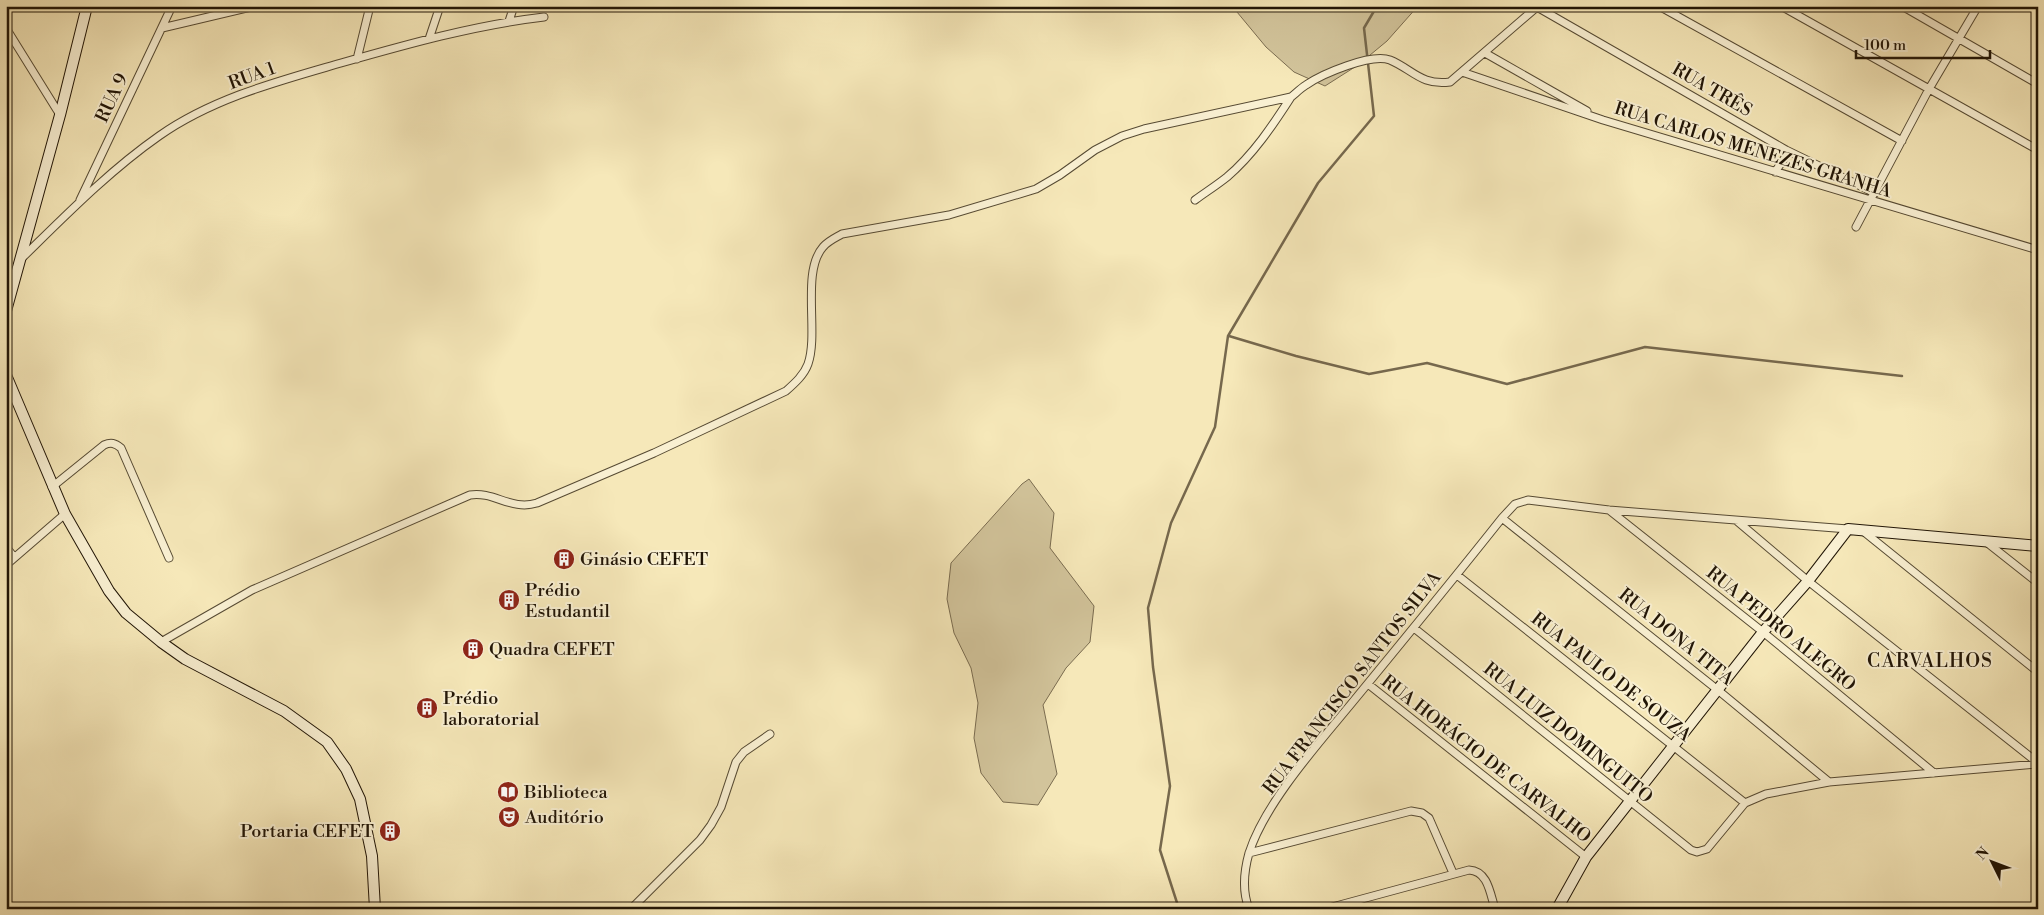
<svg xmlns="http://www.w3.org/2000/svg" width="2044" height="915" font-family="'Libre Bodoni',serif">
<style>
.green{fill:#d2c49b;stroke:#7a6c50}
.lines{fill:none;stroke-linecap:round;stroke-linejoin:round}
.stream{stroke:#76684d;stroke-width:2.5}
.street-casing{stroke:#564a33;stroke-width:9}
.secondary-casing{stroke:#211506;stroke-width:12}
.street{stroke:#f9f0d2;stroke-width:7}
.secondary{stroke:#f9f0d2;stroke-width:10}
.labels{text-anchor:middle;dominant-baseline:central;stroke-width:4;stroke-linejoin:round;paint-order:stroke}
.street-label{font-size:18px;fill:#211506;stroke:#f9f0d2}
.poi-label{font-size:18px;fill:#211506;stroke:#f9f0d2;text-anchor:start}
.neighbourhood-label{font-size:19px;letter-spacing:1px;fill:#211506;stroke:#f9f0d2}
</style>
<rect width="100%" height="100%" fill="#f6e8b9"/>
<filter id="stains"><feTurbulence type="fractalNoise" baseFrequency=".004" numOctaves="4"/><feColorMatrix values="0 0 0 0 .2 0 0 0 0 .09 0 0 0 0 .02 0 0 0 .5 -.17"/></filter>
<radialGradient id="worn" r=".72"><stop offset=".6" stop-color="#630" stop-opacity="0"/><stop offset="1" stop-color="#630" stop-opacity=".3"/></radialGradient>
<!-- green -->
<path class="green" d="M1232 6H1418L1387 41 1358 65 1325 86 1294 72 1266 47Z
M1029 479 1054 513 1050 548 1094 606 1090 642 1066 668 1043 705 1057 774 1038 805 1003 802 981 773 974 738 978 703 971 668 954 633 947 599 951 563 1022 484Z"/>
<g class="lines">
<!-- stream -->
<path class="stream" d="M1229 336 1296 356 1369 374 1427 363 1507 384 1645 347 1902 376
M1179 909 1160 850 1170 786 1153 667 1148 608 1171 523 1215 427 1228 336 1318 183 1374 116 1364 28 1377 6"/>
<!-- street casing -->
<g class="street-casing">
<path id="street" d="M1659 6 1902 141
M1781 6 2038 150
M1902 6 2038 84
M2030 6 2038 11
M1537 7 1786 150 1875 193
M509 21 514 6
M6 28 60 115
M162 28 255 6
M429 39 440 6
M1485 53 1587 111
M357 59 370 6
M1462 72 1603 120 2038 250
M1775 172 1786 156V150
M80 200 172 6
M1195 200C1206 192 1217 185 1227 177 1253 155 1273 125 1291 97
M1856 227 1929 89 1978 6
M21 259C65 216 109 171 159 136 213 98 279 81 341 63 408 44 475 25 544 17
M52 487 104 445C111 442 115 443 121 448L169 558
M1609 510 1763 632 1934 773
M1502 518 1719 691 1829 782
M1737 521 1808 581 2038 763
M1863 531 2038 672
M1985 541 2038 583
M6 547 14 557
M6 565 65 514
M1457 575 1745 803
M1414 628 1691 850 1697 852 1707 849 1745 803 1766 794 1829 782 2038 764
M161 642 252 590 470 495C494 491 511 511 537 503L654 453 786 391C795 383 804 375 808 364 819 333 801 272 823 247 828 241 835 238 842 234L949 215 1036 189 1060 175 1095 150 1122 136 1144 129 1291 97C1296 93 1301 88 1306 85 1322 74 1371 53 1390 60 1412 69 1421 86 1450 82L1538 6
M1368 684 1586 857
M1249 853 1411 811 1422 813 1429 818 1453 873
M6 904 12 909
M631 909 700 840 711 825 721 807 736 762 744 752 770 734
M1249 909C1242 891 1244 871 1249 853 1265 803 1318 744 1351 704 1402 642 1452 581 1502 518L1515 504 1528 500 1609 510 1848 529
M1325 909 1469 870C1488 871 1490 893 1495 909"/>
</g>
<!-- secondary casing -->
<g class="secondary-casing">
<path id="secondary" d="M6 311 60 115 87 6
M6 375 65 514 109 591 126 613 161 642 185 659 284 711 327 742 346 769 360 799 372 856 375 909
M1557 909 1586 857 1763 632 1808 581 1848 529 2038 546"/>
</g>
<!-- street -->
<use href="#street" class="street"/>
<!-- secondary -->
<use href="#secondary" class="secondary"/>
</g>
<!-- icons -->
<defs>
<g id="building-disc" transform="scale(1.125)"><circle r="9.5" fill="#8f2418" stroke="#f9f0d2"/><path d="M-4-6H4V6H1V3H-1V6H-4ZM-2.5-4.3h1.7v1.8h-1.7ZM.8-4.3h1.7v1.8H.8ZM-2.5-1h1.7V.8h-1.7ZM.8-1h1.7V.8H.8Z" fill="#fff"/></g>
<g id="library-disc" transform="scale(1.125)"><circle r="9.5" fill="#8f2418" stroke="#f9f0d2"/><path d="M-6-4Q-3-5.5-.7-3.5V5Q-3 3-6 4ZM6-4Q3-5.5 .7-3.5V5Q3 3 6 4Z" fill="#fff"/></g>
<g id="theatre-disc" transform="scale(1.125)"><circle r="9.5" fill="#8f2418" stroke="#f9f0d2"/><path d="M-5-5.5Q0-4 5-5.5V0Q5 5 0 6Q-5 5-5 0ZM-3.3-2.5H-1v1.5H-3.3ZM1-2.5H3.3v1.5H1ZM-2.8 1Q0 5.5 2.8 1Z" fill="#fff"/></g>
</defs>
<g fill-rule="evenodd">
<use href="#building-disc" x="564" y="559"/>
<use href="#building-disc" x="509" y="600"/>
<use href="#building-disc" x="473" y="649"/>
<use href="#building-disc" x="427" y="708"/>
<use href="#library-disc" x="508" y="792"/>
<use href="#theatre-disc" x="509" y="817"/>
<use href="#building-disc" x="390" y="831"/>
</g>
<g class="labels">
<!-- street labels -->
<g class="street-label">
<text transform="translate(252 76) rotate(-20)">RUA 1</text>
<text transform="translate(1712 90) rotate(30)">RUA TRÊS</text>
<text transform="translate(112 98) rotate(-65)">RUA 9</text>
<text transform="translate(1753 150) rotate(17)">RUA CARLOS MENEZES GRANHA</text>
<text transform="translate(1781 629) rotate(39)">RUA PEDRO ALEGRO</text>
<text transform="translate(1676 637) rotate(39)">RUA DONA TITA</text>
<text transform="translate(1611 677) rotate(38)">RUA PAULO DE SOUZA</text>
<text transform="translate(1352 683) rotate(-52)">RUA FRANCISCO SANTOS SILVA</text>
<text transform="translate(1568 733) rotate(39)">RUA LUIZ DOMINGUITO</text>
<text transform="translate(1486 759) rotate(38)">RUA HORÁCIO DE CARVALHO</text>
</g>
<!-- poi labels -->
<g class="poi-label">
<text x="580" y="559">Ginásio CEFET</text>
<text x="525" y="590">Prédio<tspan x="525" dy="21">Estudantil</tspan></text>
<text x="489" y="649">Quadra CEFET</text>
<text x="443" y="698">Prédio<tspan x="443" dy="21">laboratorial</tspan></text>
<text x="524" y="792">Biblioteca</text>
<text x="525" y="817">Auditório</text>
<text x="374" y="831" text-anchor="end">Portaria CEFET</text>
</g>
<!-- neighbourhood labels -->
<g class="neighbourhood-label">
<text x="1930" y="661">CARVALHOS</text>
</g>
</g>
<!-- margin -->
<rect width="2044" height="915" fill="none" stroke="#f6e8b9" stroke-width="25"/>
<rect x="8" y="8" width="2029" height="900" fill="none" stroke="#211506" stroke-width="2.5"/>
<rect x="12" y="12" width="2019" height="890" fill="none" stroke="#211506"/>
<!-- north arrow -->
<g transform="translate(1992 862) rotate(312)" stroke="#f9f0d2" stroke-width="4" paint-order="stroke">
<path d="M0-4L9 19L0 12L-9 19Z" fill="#211506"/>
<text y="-8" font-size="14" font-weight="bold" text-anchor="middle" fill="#211506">N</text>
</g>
<!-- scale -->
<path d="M1856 50v8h134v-8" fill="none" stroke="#211506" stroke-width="2.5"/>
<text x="1864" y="50" font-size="15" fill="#211506" stroke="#f9f0d2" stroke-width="4" paint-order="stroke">100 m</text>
<rect width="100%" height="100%" filter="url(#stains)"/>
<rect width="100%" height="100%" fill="url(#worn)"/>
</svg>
